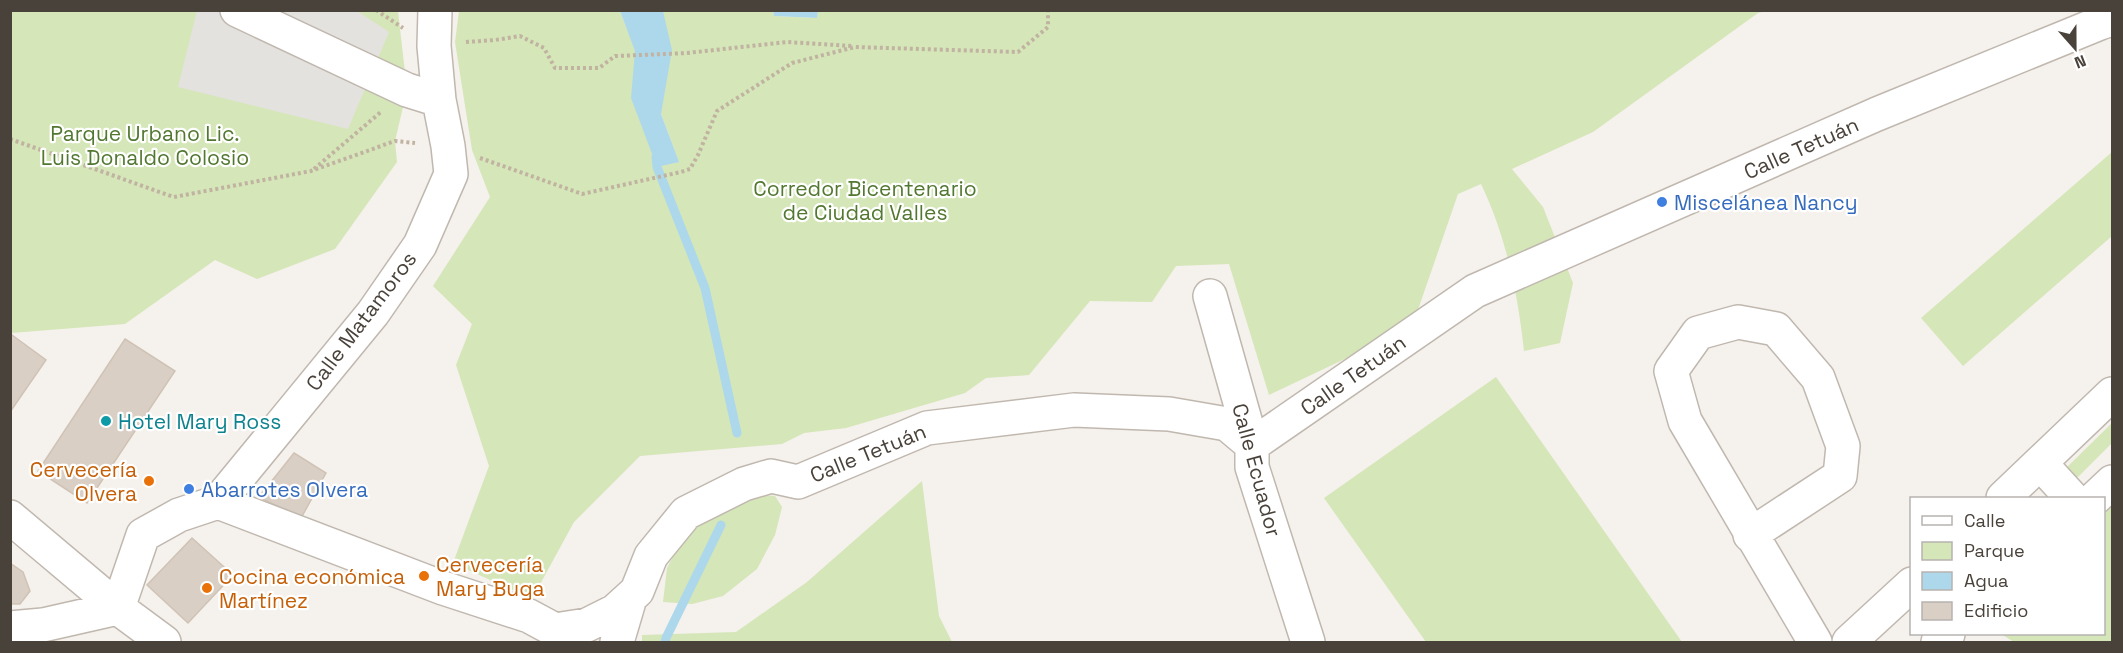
<svg xmlns="http://www.w3.org/2000/svg" width="2123" height="653" font-family="'Space Grotesk',sans-serif">
<style>
.green{fill:#d5e6b8}
.parking{fill:#e4e2df}
.water{fill:#add8ec}
.lines{fill:none;stroke-linecap:round;stroke-linejoin:round}
.stream{stroke:#add8ec;stroke-width:9}
.building{fill:#d9cfc5;stroke:#d0c3b5;stroke-width:1.5}
.minor-casing{stroke:#c0b8af;stroke-width:36}
.path{stroke:#c1b3a1;stroke-width:4;stroke-dasharray:3 3;stroke-linecap:butt}
.minor{stroke:#fff;stroke-width:33}
.shop-dot{fill:#3f7fe0;stroke:#fff;stroke-width:2}
.culture-dot{fill:#0f9aa8;stroke:#fff;stroke-width:2}
.food-dot{fill:#e8710a;stroke:#fff;stroke-width:2}
.labels{text-anchor:middle;dominant-baseline:central;stroke-width:4.5;stroke-linejoin:round;paint-order:stroke}
.park-label{font-size:21px;fill:#517730;stroke:#fff}
.street-label{font-size:21px;fill:#49423a;stroke:#fff}
.shop-label{font-size:21px;fill:#366cbe;stroke:#fff;text-anchor:start}
.culture-label{font-size:21px;fill:#0d838f;stroke:#fff;text-anchor:start}
.food-label{font-size:21px;fill:#c56008;stroke:#fff;text-anchor:start}
</style>
<rect width="100%" height="100%" fill="#f5f1ec"/>
<!-- green -->
<path class="green" d="M773 10 774 16 817 18 818 10 1766 11 1758 13 1593 132 1512 169 1543 207 1573 283 1560 343 1524 351C1518 294 1506 236 1481 184L1458 194 1412 327 1269 395 1229 264 1176 266 1152 302 1090 301 1029 375 986 378 965 393 846 428 804 433 782 444 640 456 574 522 532 599 453 563 489 466 456 365 472 324 433 286 490 197 472 150 455 42 459 11H620L679 161 661 114 658 11Z
M11 11H398L407 90 395 141 397 162 335 249 257 279 215 260 125 324 11 333Z
M2112 152V236L1963 366 1921 318Z
M1496 377 1682 642H1426L1324 498Z
M2112 423V443L2076 479 2063 471Z
M922 481 939 616 952 642H642V635L736 632 807 582Z
M750 494 775 496 782 507 775 535 757 569 723 596 692 604 663 602 667 568 687 530Z
M2112 505V642H2014L2001 634H2104V514Z"/>
<!-- parking -->
<path class="parking" d="M197 11H357L389 32 348 129 178 87Z"/>
<!-- water -->
<path class="water" d="M620 11H663L672 50 661 114 679 162 657 167 631 98 635 51Z
M773 11V10L818 11 817 18 774 16Z"/>
<g class="lines">
<!-- stream -->
<path class="stream" d="M656 157 657 167 705 288 737 433
M665 642 666 638 721 525"/>
</g>
<!-- building -->
<path class="building" d="M12 335 46 360 10 412V337Z
M125 339 175 371 87 503 38 471Z
M294 453 326 473 301 518 259 497Z
M192 538 233 575 188 623 147 585Z
M10 563 23 572 30 591 20 604H10Z"/>
<g class="lines">
<!-- minor casing -->
<g class="minor-casing">
<path id="minor" d="M237 10 407 90 439 100
M1210 296 1252 445V467L1308 642
M2040 463 2072 498
M2003 498 2112 394
M2095 498 2112 482
M218 502 443 588 529 616 555 630 587 625 615 611 637 591 651 556 686 513 744 484 771 476 798 482 927 428 1074 410 1169 414 1227 424 1252 445 1475 291 1877 114 2100 23 2112 19
M10 517 118 608 164 642
M1750 535 1840 476 1843 446 1818 378 1776 329 1738 322 1698 333 1671 371 1685 421 1815 642
M10 628 43 625 118 608 143 535 179 515 218 502 373 313 420 245 451 174 448 146 439 100 434 46 435 10
M617 642 630 598
M1849 642 1912 584
M1938 642 1948 634"/>
</g>
<!-- path -->
<path class="path" d="M376 10 403 28
M466 42 495 40 520 36 544 48 555 68H599L615 56 687 53 787 42 852 46
M10 139 174 197 311 171 395 141 415 143
M480 158 582 194 681 172 690 169 698 155 717 111 792 63 855 47 1018 52 1048 27V10
M314 169 382 111"/>
<!-- minor -->
<use href="#minor" class="minor"/>
</g>
<!-- markers -->
<g class="shop-dot">
<circle cx="1662" cy="202" r="6"/>
<circle cx="189" cy="489" r="6"/>
</g>
<circle class="culture-dot" cx="106" cy="421" r="6"/>
<g class="food-dot">
<circle cx="149" cy="481" r="6"/>
<circle cx="424" cy="576" r="6"/>
<circle cx="207" cy="588" r="6"/>
</g>
<g class="labels">
<!-- park labels -->
<g class="park-label">
<text x="145" y="133">Parque Urbano Lic.<tspan x="145" dy="24">Luis Donaldo Colosio</tspan></text>
<text x="865" y="188">Corredor Bicentenario<tspan x="865" dy="24">de Ciudad Valles</tspan></text>
</g>
<!-- street labels -->
<g class="street-label">
<text transform="translate(1801 148) rotate(-24)">Calle Tetuán</text>
<text transform="translate(361 321) rotate(-53)">Calle Matamoros</text>
<text transform="translate(1353 375) rotate(-35)">Calle Tetuán</text>
<text transform="translate(868 453) rotate(-22)">Calle Tetuán</text>
<text transform="translate(1257 470) rotate(75)">Calle Ecuador</text>
</g>
<!-- shop labels -->
<g class="shop-label">
<text x="1674" y="202">Miscelánea Nancy</text>
<text x="201" y="489">Abarrotes Olvera</text>
</g>
<!-- culture labels -->
<g class="culture-label">
<text x="118" y="421">Hotel Mary Ross</text>
</g>
<!-- food labels -->
<g class="food-label">
<text x="137" y="469" text-anchor="end">Cervecería<tspan x="137" dy="24">Olvera</tspan></text>
<text x="436" y="564">Cervecería<tspan x="436" dy="24">Mary Buga</tspan></text>
<text x="219" y="576">Cocina económica<tspan x="219" dy="24">Martínez</tspan></text>
</g>
</g>
<!-- border -->
<rect width="2123" height="653" fill="none" stroke="#49423a" stroke-width="24"/>
<!-- legend -->
<rect x="1910" y="497" width="195" height="138" fill="#ffffff" stroke="#b6b3b0" stroke-width="1.5"/>
<rect x="1922" y="516" width="30" height="9" fill="#ffffff" stroke="#b6b3b0" stroke-width="1.5"/>
<text x="1964" y="527" font-size="18" fill="#49423a">Calle</text>
<rect x="1922" y="542" width="30" height="18" fill="#d5e6b8" stroke="#b6b3b0" stroke-width="1.5"/>
<text x="1964" y="557" font-size="18" fill="#49423a">Parque</text>
<rect x="1922" y="572" width="30" height="18" fill="#add8ec" stroke="#b6b3b0" stroke-width="1.5"/>
<text x="1964" y="587" font-size="18" fill="#49423a">Agua</text>
<rect x="1922" y="602" width="30" height="18" fill="#d9cfc5" stroke="#b6b3b0" stroke-width="1.5"/>
<text x="1964" y="617" font-size="18" fill="#49423a">Edificio</text>
<!-- north arrow -->
<g transform="translate(2075 48) rotate(159)" stroke="#ffffff" stroke-width="4.5" paint-order="stroke">
<path d="M0-4.5L10 22L0 15L-10 22Z" fill="#49423a"/>
<text y="-9" font-size="16" font-weight="bold" text-anchor="middle" fill="#49423a">N</text>
</g>
</svg>
